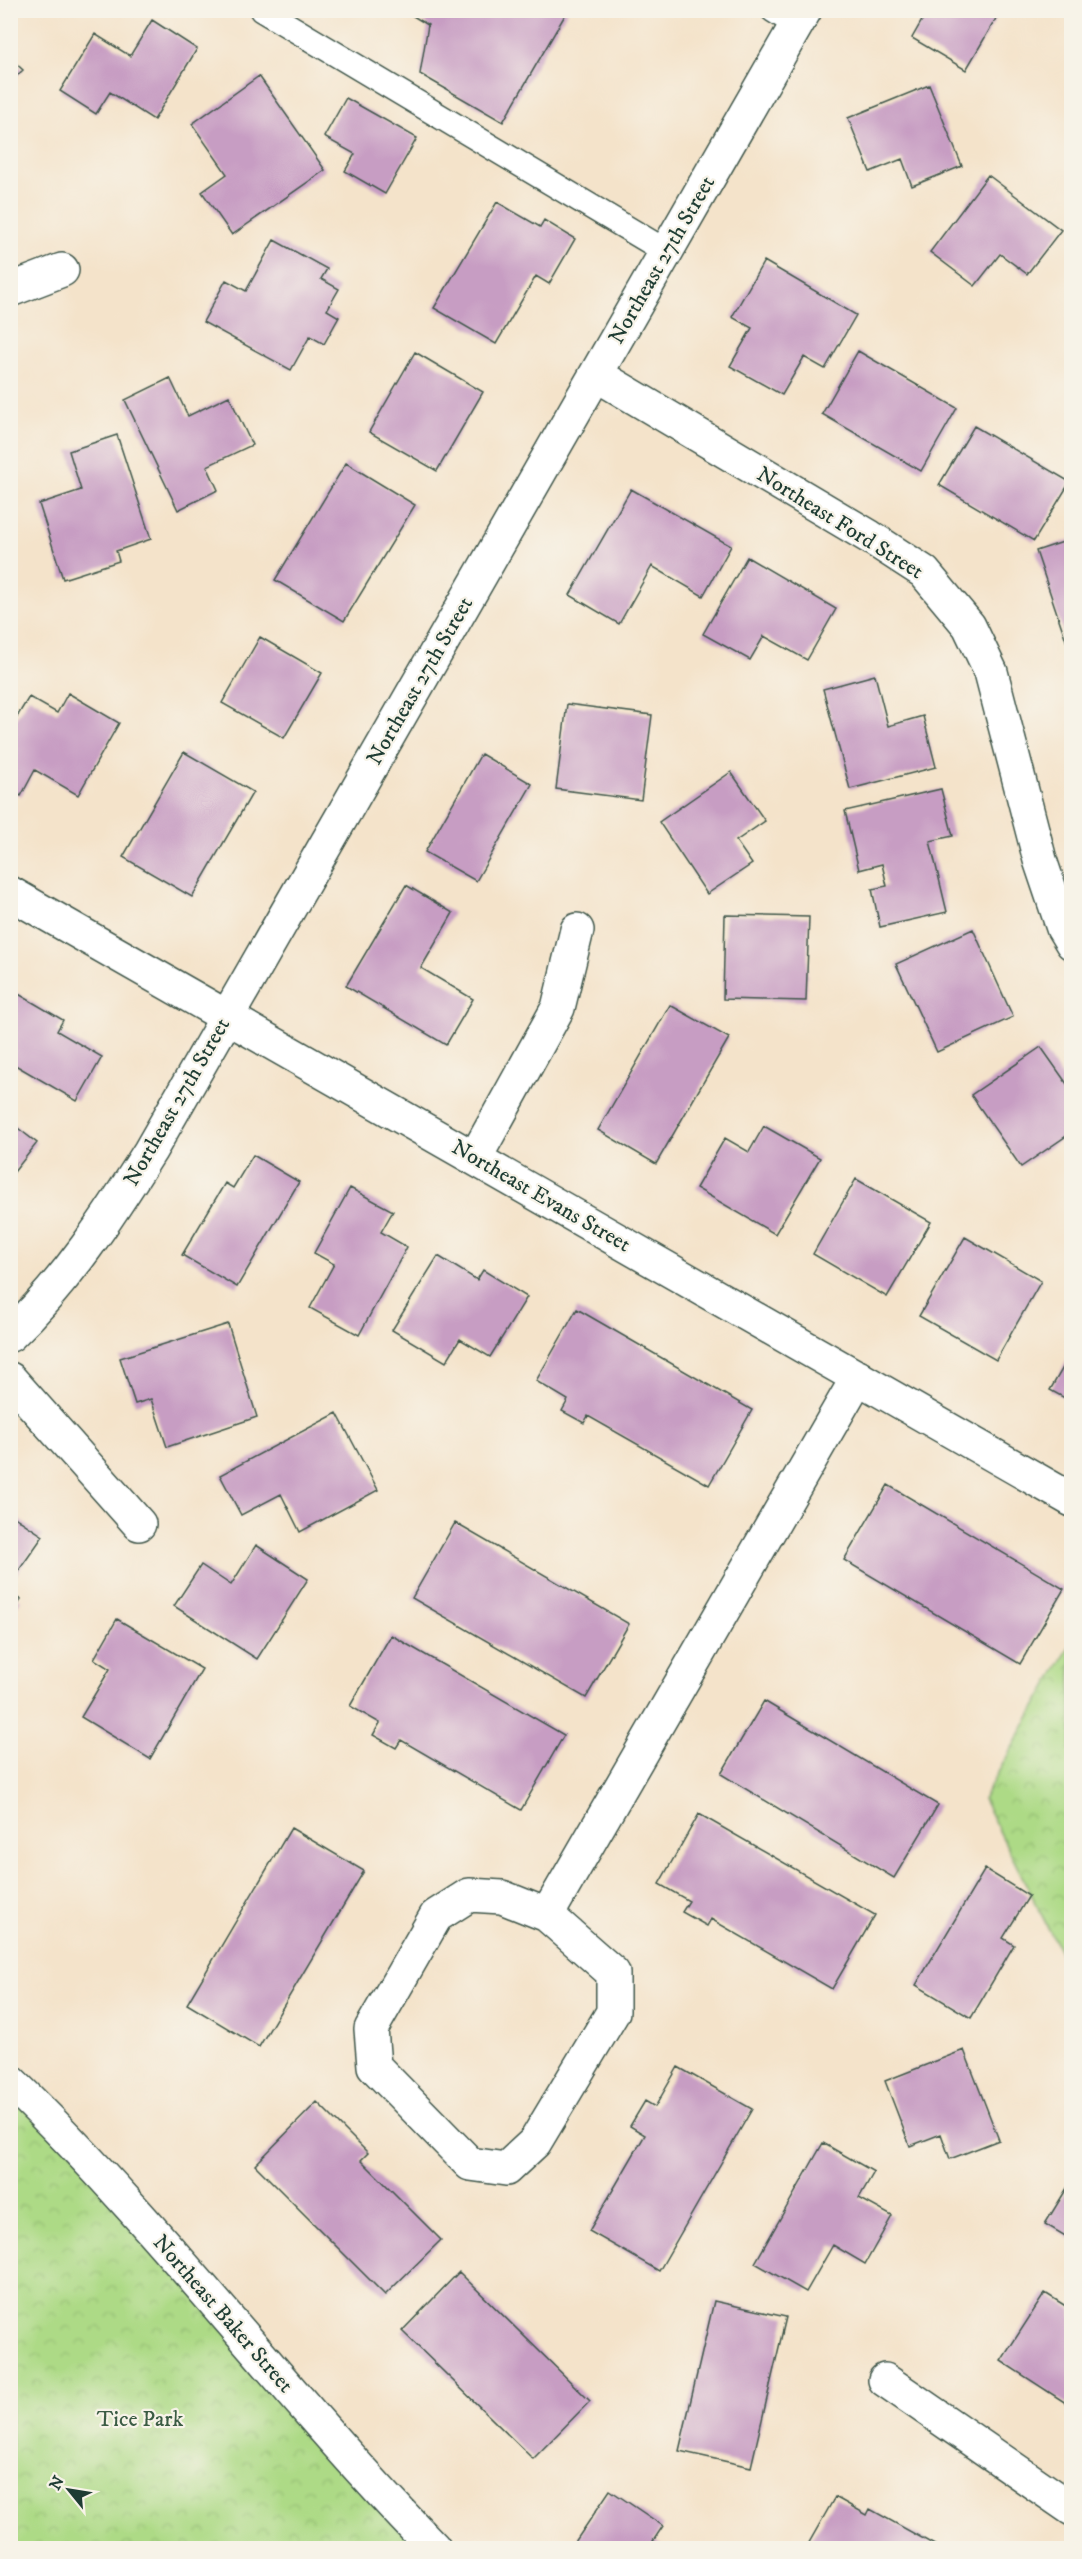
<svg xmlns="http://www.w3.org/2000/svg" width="1082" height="2559" font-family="'IM FELL DW Pica',serif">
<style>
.park{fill:url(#park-crowns);stroke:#668c5d;stroke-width:1.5}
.building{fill:#c79dc3}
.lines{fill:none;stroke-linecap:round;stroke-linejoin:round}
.service-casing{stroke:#3f564a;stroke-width:27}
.minor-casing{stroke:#3f564a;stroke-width:36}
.tertiary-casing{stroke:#3f564a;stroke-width:36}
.secondary-casing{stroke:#3f564a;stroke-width:36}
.service{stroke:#fff;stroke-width:24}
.minor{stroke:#fff;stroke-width:33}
.tertiary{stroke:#fff;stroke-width:33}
.secondary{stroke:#fff;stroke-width:33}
.labels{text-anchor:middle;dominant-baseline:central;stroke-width:4.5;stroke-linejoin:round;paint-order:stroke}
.street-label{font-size:22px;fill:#1f3d34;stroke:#f7f3e8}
.park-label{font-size:22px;fill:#3b5c44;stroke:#f7f3e8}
</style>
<defs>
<pattern id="park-crowns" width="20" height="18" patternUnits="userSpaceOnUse" patternTransform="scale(1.5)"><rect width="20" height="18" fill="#adda86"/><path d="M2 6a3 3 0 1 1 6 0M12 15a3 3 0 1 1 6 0" fill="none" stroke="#94bc74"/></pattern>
</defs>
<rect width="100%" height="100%" fill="#f7f3e8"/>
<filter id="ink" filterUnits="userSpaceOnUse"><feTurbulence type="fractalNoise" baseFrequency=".0167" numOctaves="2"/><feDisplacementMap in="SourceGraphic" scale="12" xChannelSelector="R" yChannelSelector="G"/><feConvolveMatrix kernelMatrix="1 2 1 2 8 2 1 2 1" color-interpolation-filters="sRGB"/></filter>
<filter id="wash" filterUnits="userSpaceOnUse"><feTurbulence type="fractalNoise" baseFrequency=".008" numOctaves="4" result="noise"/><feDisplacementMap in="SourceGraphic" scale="24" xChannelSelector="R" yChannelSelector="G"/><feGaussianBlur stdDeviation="1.35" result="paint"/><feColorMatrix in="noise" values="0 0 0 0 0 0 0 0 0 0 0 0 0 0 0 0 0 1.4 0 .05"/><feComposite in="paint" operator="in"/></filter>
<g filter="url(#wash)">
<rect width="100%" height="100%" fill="#f4e3ca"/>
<!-- park -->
<path class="park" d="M1071 1644V1969H1069L983 1799Z
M10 2086 445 2548H11Z"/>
<g id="blocks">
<!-- building -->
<path class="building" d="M403 10H568L503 122 420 74 428 25Z
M928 10H1001L966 70 912 38Z
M152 20 197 49 154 120 110 92 96 114 60 91 95 34 130 56Z
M10 58 23 70 10 82Z
M259 76 325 170 232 235 202 192 227 174 192 124Z
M929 85 962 166 912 186 902 159 870 172 848 118Z
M346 98 417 138 385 194 345 171 355 154 324 137Z
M988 175 1061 230 1027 274 1000 254 975 286 930 252Z
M497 202 540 227 544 220 575 239 549 284 536 276 496 344 434 308Z
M274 240 327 269 321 279 339 289 327 310 339 317 324 344 310 336 291 370 203 322 226 280 246 291Z
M764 261 856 315 825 369 804 357 782 395 730 366 752 328 732 317Z
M858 351 957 408 921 471 822 414Z
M415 352 483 392 437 471 369 432Z
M170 378 188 416 229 396 252 445 207 466 218 490 178 510 125 400Z
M974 426 1070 482 1034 541 939 485Z
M117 435 151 539 116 551 119 561 63 579 39 504 81 490 69 451Z
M346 463 415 505 344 621 275 580Z
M631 489 731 546 703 596 652 566 619 624 570 595Z
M1072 539V655H1071L1036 551Z
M747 557 836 609 807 660 764 636 750 660 703 634Z
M260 637 322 673 284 738 222 703Z
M875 675 888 726 923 716 936 767 850 789 823 689Z
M68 693 119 723 78 795 35 770 21 796 10 790V728L29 697 57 713Z
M567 704 652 715 641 800 556 789Z
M184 752 253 792 192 897 123 857Z
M481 754 532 784 476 881 425 852Z
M731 772 765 821 736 841 752 864 707 894 659 822Z
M941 789 953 836 930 841 947 912 880 927 872 889 887 886 882 864 859 870 845 811Z
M406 885 453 913 421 968 473 999 446 1045 346 986Z
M725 915 809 917 806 1001 723 999Z
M973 929 1013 1017 937 1052 896 964Z
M10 989 63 1020 57 1031 102 1057 77 1101 10 1062Z
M670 1005 729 1038 656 1164 598 1130Z
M1041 1047 1072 1091V1132L1021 1167 971 1095Z
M10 1122 37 1143 10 1177Z
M764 1126 820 1158 775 1234 696 1188 725 1138 749 1152Z
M253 1155 299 1182 237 1287 182 1255 225 1183 233 1188Z
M856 1179 931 1222 887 1297 813 1254Z
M350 1188 393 1211 381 1232 407 1247 359 1335 310 1308 334 1264 314 1253Z
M965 1237 1041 1281 996 1360 919 1316Z
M438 1256 477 1280 483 1270 527 1297 490 1357 460 1339 446 1362 392 1330Z
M577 1309 752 1410 709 1485 588 1416 584 1423 562 1411 568 1400 536 1381Z
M228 1324 257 1417 167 1447 151 1399 135 1404 120 1358Z
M1072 1352V1402L1050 1390Z
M337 1413 378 1490 300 1532 281 1494 241 1515 220 1475Z
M888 1485 1064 1589 1020 1664 844 1560Z
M10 1514 43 1536 10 1583Z
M455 1523 629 1624 586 1698 412 1598Z
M256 1545 308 1579 257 1659 174 1606 201 1565 231 1585Z
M10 1593 21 1600 10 1616Z
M117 1619 202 1669 150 1759 81 1717 110 1669 94 1659Z
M391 1635 564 1735 521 1810 401 1740 396 1748 373 1735 380 1723 350 1706Z
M764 1701 938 1805 894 1878 721 1774Z
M699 1814 875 1915 832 1989 711 1919 707 1926 682 1912 689 1901 659 1884Z
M291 1828 364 1871 259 2047 187 2004Z
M985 1869 1029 1896 1003 1938 1014 1945 971 2018 916 1985Z
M964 2050 999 2140 950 2159 941 2134 910 2146 885 2081Z
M678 2067 752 2109 659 2271 589 2231 645 2135 630 2126 645 2101 655 2107Z
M317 2102 368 2153 361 2160 441 2240 385 2295 255 2165Z
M823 2143 874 2172 859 2198 892 2216 865 2264 833 2245 806 2292 755 2263Z
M1072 2180V2240L1045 2224Z
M459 2272 590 2401 533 2459 402 2331Z
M1045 2293 1072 2310V2407L1001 2361Z
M714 2301 786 2317 751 2467 679 2451Z
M610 2490 663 2526 653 2541 664 2548H571Z
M835 2497 867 2515 870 2509 940 2548H806Z"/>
</g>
</g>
<g filter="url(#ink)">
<use href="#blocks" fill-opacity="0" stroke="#3f564a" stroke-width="1.5"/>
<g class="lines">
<!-- service casing -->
<g class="service-casing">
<path id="service" d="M262 10 667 252
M773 10 797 25"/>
</g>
<!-- minor casing -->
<g class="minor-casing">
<path id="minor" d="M10 290 62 270
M597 375 870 537 924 572 969 626 991 672 1040 860 1063 928 1072 943
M10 893 227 1017
M475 1158 558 1008 577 930
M10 1379 139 1524
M547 1915 613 1973V2012L535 2142 506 2169 470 2164 374 2066 371 2029 436 1916 469 1895 502 1897 547 1915 858 1377
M885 2380 1072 2509"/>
</g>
<!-- tertiary casing -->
<g class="tertiary-casing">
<path id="tertiary" d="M227 1017 1072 1500
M10 1335C67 1281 109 1216 150 1151L805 10"/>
</g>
<!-- secondary casing -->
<g class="secondary-casing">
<path id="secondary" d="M10 2081C162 2227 287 2398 434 2548"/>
</g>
<!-- service -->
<use href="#service" class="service"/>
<!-- minor -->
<use href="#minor" class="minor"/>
<!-- tertiary -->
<use href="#tertiary" class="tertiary"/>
<!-- secondary -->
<use href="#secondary" class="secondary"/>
</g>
</g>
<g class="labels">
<!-- street labels -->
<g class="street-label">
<text transform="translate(662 260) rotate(-60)">Northeast 27th Street</text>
<text transform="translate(840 523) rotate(32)">Northeast Ford Street</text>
<text transform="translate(420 681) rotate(-60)">Northeast 27th Street</text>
<text transform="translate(177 1102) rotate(-60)">Northeast 27th Street</text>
<text transform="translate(541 1196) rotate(30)">Northeast Evans Street</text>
<text transform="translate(223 2314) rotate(49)">Northeast Baker Street</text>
</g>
<!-- park labels -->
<g class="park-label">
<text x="140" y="2419">Tice Park</text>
</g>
</g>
<!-- margin -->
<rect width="1082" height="2559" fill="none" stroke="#f7f3e8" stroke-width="36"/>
<!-- north arrow -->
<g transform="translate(69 2490) rotate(300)" stroke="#f7f3e8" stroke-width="4.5" paint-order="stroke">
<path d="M0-4.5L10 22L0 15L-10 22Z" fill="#1f3d34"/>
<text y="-9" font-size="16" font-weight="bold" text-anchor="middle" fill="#1f3d34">N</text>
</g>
</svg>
